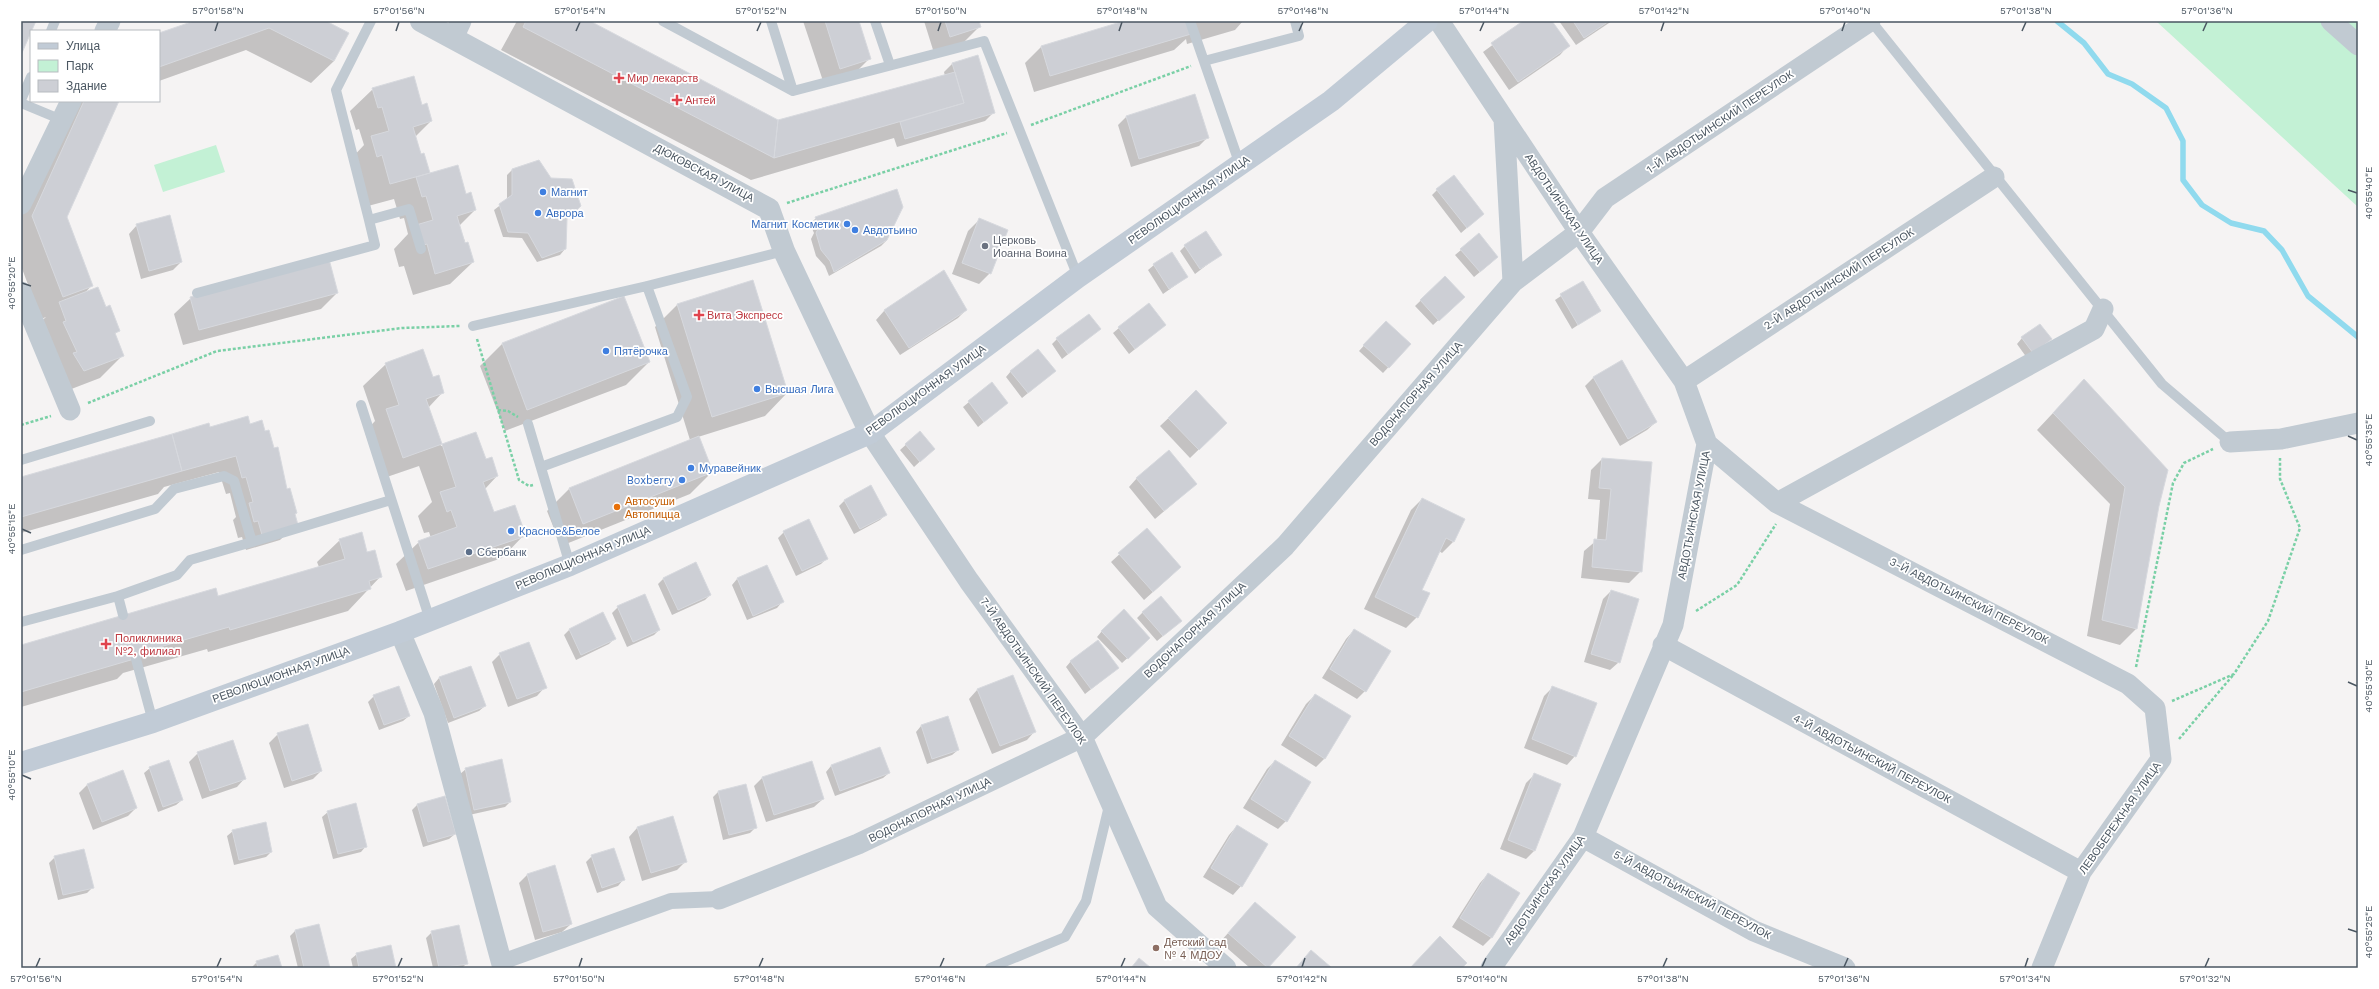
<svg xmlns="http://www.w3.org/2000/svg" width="2379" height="989" font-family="'Work Sans',sans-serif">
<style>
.green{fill:#c3f1d5}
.shadow{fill:#0003}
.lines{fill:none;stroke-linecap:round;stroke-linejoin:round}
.stream{stroke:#90daee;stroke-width:5.5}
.building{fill:#cdcfd5;stroke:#d7d9de}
.path{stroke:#7ad0a6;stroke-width:2.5;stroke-dasharray:3 2;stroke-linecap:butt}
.service{stroke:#c1cad2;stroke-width:10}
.pedestrian{stroke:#c1cad2;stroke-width:16}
.minor{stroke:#c1cad2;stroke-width:21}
.tertiary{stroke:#c1cad2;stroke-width:22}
.secondary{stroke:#c1cbd6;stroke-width:22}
.ticks{fill:none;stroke:#4a5661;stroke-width:1.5}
.health-dot{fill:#e0444e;stroke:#fff;stroke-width:1.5}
.shop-dot{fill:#3f7fe0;stroke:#fff;stroke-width:1.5}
.worship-dot{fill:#6b7280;stroke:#fff;stroke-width:1.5}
.food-dot{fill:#e8710a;stroke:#fff;stroke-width:1.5}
.service-dot{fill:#5c6f8a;stroke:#fff;stroke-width:1.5}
.education-dot{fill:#8d6e63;stroke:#fff;stroke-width:1.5}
.labels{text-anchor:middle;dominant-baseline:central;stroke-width:3.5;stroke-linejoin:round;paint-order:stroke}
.health-label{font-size:11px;fill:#be3a42;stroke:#fff;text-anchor:start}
.street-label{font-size:11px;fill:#4a5661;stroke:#fff}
.shop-label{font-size:11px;fill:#366cbe;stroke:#fff;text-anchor:start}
.worship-label{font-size:11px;fill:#5b616d;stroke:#fff;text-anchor:start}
.food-label{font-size:11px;fill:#c56008;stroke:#fff;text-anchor:start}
.service-label{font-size:11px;fill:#4e5e75;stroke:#fff;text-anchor:start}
.education-label{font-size:11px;fill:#785e54;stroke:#fff;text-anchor:start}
.neatline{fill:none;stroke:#4a5661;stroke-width:1.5}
.ticks-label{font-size:10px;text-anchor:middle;fill:#4a5661}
</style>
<rect width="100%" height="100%" fill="#f5f3f3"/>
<!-- green -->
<path class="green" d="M2156 21H2358V207Z
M216 145 225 172 163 192 154 165Z"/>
<!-- shadow -->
<path class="shadow" d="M197 21H323L334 61 311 83 246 50 159 81V34Z
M517 21H587L778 121 945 76 944 72 952 64 994 112 985 121 897 147 894 138 751 180 501 50Z
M803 21H857L869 59 853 75 824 84Z
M924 21H978L979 27 963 43 934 53Z
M1128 21H1243L1235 30 1187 44 1186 39 1174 50 1034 92 1025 63 1041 47Z
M1525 21H1551L1568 46 1560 55 1509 90 1483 52Z
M1559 21H1612L1576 45Z
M373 89 422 106 431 121 415 137 429 175 466 195 475 210 459 226 473 262 450 284 413 295 404 266 399 267 394 249 408 234 404 218 400 219 394 199 368 206 350 160 364 145 359 129 356 130 350 111Z
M73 101H118L66 217 92 285 84 294 105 308 118 331 115 334 123 355 100 378 61 393 37 325 46 317 41 319 21 266V216Z
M1127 116 1208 137 1199 146 1131 167 1118 125Z
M512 170 566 219 565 249 560 255 537 262 522 238 503 237 494 210 507 200V175Z
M1437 190 1483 214 1461 233 1432 195Z
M816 218 887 240 881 246 829 276 825 266 816 256 811 239 814 233 810 224Z
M979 220 990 273 979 284 952 274 968 231Z
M137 225 181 262 173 270 141 279 129 234Z
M1185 246 1220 255 1195 274 1180 251Z
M1461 250 1492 262 1474 277 1455 255Z
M1154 265 1187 277 1163 294 1148 270Z
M943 272 966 310 958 318 900 355 876 320 884 311Z
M1445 277 1463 297 1433 325 1415 306Z
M1582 282 1599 311 1572 329 1555 300Z
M337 293 321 309 183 345 174 314 191 298Z
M677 305 787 393 765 416 698 437 712 472 690 494 561 546 547 511 569 489 690 440 655 327Z
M1165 325 1129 354 1113 333 1119 328Z
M1380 328 1410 344 1383 373 1359 351Z
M1100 329 1062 359 1052 344 1057 339Z
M2022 338 2045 344 2027 358 2017 344Z
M502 344 649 362 626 385 505 431 480 366Z
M386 364 432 379 443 392 428 408 441 446 476 434 485 460 497 476 485 489 493 513 524 535 502 558 406 591 396 564 419 542 431 538 429 532 424 533 418 516 432 502 419 466 381 479 365 432 375 421 363 386Z
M1011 371H1055L1022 398 1006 377Z
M1594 377 1656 422 1647 430 1620 446 1585 386Z
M1196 392 1226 423 1190 458 1160 426Z
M2068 397 2158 506 2136 629 2120 645 2087 636 2110 504 2037 430Z
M969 402 1007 403 978 427 963 407Z
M249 425 264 432 273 449 277 448 283 471 281 474 297 524 280 540 246 550 242 537 238 538 233 520 236 517 230 493 226 494 219 472 164 487 158 494 21 533V478L209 428Z
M920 432 928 454 914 467 900 450Z
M1602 459 1641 571 1629 583 1581 578 1584 551 1597 540 1600 500 1588 499 1591 470Z
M1137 478 1196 484 1155 519 1129 487Z
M1422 499 1453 542 1442 553 1439 551 1421 590 1417 617 1406 628 1364 609 1411 510Z
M845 500 885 515 880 520 854 534 839 506Z
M1147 529 1172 575 1144 600 1111 562Z
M784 532 827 558 821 564 796 576 778 538Z
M340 540 366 554 381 576 348 611 208 652 207 649 123 673 117 679 21 707V646L217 597 319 567 317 562Z
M767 566 782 602 777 608 747 620 732 585 737 579Z
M664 578 710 595 705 600 672 615 658 584Z
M1611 591 1619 662 1610 670 1584 662 1603 599Z
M618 607 659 630 654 635 627 647 612 613Z
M1143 612 1175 626 1157 641 1137 618Z
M569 630 615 638 609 644 576 660 564 635Z
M1354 630 1365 691 1357 699 1322 678 1346 639Z
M1102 631 1144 643 1122 663 1097 637Z
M500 654 545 687 537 696 508 707 492 662Z
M1071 661 1118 668 1085 694 1066 667Z
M471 667 485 706 479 711 448 723 434 684 439 678Z
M1012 676 1035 731 1027 740 992 754 969 699 977 690Z
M1553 687 1575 756 1567 765 1524 748 1544 696Z
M1315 695 1325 758 1316 767 1281 745 1306 704Z
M374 696 409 716 403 721 379 730 368 702Z
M921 726 958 750 952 755 927 764 916 732Z
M278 734 321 771 313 779 284 788 269 743Z
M880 748 889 773 883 778 835 796 826 772 831 766Z
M198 753 245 778 237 787 202 799 189 762Z
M1275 761 1286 821 1278 829 1243 808 1267 769Z
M150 768 182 800 176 805 158 812 144 773Z
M466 769 510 802 505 807 469 815 460 774Z
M1534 775 1535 850 1526 859 1500 849 1526 783Z
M763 777 823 799 814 807 766 822 754 786Z
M87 785 136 808 128 816 93 830 79 793Z
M718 792 755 828 750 833 723 840 713 797Z
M417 805 455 834 449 839 423 847 412 810Z
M328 812 366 846 361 852 333 859 322 817Z
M672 818 686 861 677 870 642 881 629 837 637 828Z
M1237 826 1241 886 1233 895 1203 877 1229 835Z
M233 831 271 852 266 857 234 865 227 836Z
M592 856 623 880 618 886 597 893 586 862Z
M55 857 92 888 87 893 58 900 49 863Z
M554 867 571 924 562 932 535 940 519 883 527 875Z
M1488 874 1519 893 1491 938 1483 946 1452 927 1480 883Z
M1255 903 1294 937 1267 968H1250L1220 942Z
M318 925 329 968H298L290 936 295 931Z
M432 932 467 963 462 968H433L426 938Z
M357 954 395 968H353L351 959Z
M257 962 281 968H251Z"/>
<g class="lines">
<!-- stream -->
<path class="stream" d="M2057 21 2084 43 2108 74 2132 84 2166 108 2183 141V180L2202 205 2231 223 2264 231 2282 250 2308 296 2358 337"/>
</g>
<!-- building -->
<path class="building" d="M21 21H36L21 55Z
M194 21H326L349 33 334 61 269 28 159 67V33Z
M526 21H590L778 120 774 158 523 27Z
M825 21H859L871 59 840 69Z
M945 21H979L981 27 950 37Z
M1124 21H1187L1191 34 1050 76 1041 46Z
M1523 21H1552L1570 46 1518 82 1491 43Z
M1573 21H1609L1584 38Z
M978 55 995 113 905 139 900 122 964 103 952 63Z
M955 72 964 103 774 158 778 120Z
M414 76 422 105 427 103 432 121 413 127 421 154 424 153 430 173 390 184 382 155 377 157 371 136 389 131 382 107 378 108 372 88Z
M1195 94 1209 138 1139 159 1126 116Z
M84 101H119L67 217 93 286 63 297 32 216Z
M539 160 551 178 572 179 581 206 567 219 566 249 542 258 528 233 508 232 499 204 512 195V169Z
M458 165 466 194 471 192 476 210 457 216 465 243 468 242 474 262 435 274 427 244 421 246 416 225 433 220 426 196 422 197 416 177Z
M1454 175 1484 214 1467 228 1436 189Z
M897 189 903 207 887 240 834 272 830 261 821 250 816 233 819 227 815 217Z
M170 215 182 262 149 271 136 224Z
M979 218 1008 230 991 274 962 263Z
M1206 231 1222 255 1200 269 1184 245Z
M1479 233 1498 257 1480 272 1460 249Z
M1172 252 1188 277 1169 289 1153 264Z
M329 259 338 293 199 330 190 297Z
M944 270 967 310 909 348 884 310Z
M1445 276 1465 297 1439 321 1420 300Z
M753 280 788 393 712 417 677 304Z
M1583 281 1601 311 1578 325 1560 294Z
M98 287 106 307 110 305 120 331 115 333 124 356 84 371 73 353 77 352 63 322 66 321 59 302Z
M624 296 650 362 527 410 502 343Z
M1149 303 1166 325 1135 349 1118 327Z
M1089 314 1101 329 1068 354 1056 338Z
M1386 321 1411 344 1389 368 1363 345Z
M2040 324 2052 339 2033 353 2021 337Z
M423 349 433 377 439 375 444 393 426 399 442 444 403 458 386 409 399 405 385 363Z
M1038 349 1056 371 1028 393 1010 371Z
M1622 360 1657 422 1628 439 1593 377Z
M2084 379 2168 470 2159 506 2137 629 2102 620 2125 487 2053 413Z
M992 382 1008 403 984 422 968 401Z
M1196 390 1227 423 1199 450 1168 418Z
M248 416 250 424 262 420 265 431 269 430 274 448 278 447 287 489 290 488 297 513 295 514 298 525 262 535 258 521 254 522 249 503 253 502 246 477 242 478 236 456 182 471 172 434 209 423 210 427Z
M920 431 935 449 920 462 905 444Z
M476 432 486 459 492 457 498 476 483 482 494 512 515 505 526 536 428 569 418 541 457 527 451 510 447 512 440 492 456 487 442 444Z
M172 434 182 471 21 517V477Z
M699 436 713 472 583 524 569 488Z
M1169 450 1197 484 1164 511 1136 478Z
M1602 458 1652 462 1642 572 1592 567 1594 539 1606 540 1611 489 1599 488Z
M871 485 887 515 860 529 844 500Z
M1422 498 1465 519 1454 542 1446 538 1422 590 1430 593 1418 618 1375 597Z
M809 519 828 559 802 571 783 531Z
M1147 528 1181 567 1153 592 1118 553Z
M362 532 367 552 375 550 382 577 369 581 371 589 230 630 229 627 139 653 141 657 21 692V645L216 588 218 596 345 559 339 539Z
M696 562 711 595 678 610 663 578Z
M767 565 784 602 753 616 737 578Z
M1611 590 1639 599 1620 663 1591 654Z
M645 594 660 630 633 642 617 606Z
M1161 596 1182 621 1163 636 1142 612Z
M1124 609 1150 638 1128 659 1101 631Z
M603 612 616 639 581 655 569 629Z
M1354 629 1391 651 1366 692 1330 669Z
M1098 640 1119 668 1091 689 1070 661Z
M529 642 547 688 517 699 499 653Z
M471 666 486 706 454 718 439 677Z
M1013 675 1036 732 1000 746 977 689Z
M399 686 410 716 384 725 373 695Z
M1552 686 1597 703 1576 757 1532 739Z
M1315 694 1351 716 1325 759 1289 736Z
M948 716 959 750 932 759 921 725Z
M308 724 322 771 292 781 277 733Z
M233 740 246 779 210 791 197 752Z
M880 747 890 773 840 791 831 765Z
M502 759 511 802 474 810 465 768Z
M169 760 183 800 163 807 149 767Z
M1275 760 1311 782 1287 822 1251 799Z
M812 761 824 799 774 815 762 777Z
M123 770 137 808 102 822 87 784Z
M1534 773 1561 784 1535 851 1508 840Z
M746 784 757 828 729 835 718 791Z
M445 796 456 834 428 842 417 804Z
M356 803 367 847 338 854 327 811Z
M673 816 687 862 651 873 637 827Z
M266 822 272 852 239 860 232 830Z
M1237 825 1268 844 1242 887 1211 868Z
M614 848 625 880 602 888 591 855Z
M84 849 94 888 63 895 54 856Z
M555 865 572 924 543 932 527 874Z
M1488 873 1520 893 1492 938 1460 918Z
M1255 902 1296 937 1268 968 1228 933Z
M319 924 330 968H304L295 930Z
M459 925 468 964 439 968 431 931Z
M1440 936 1467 963 1462 968H1410Z
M391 945 396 968H359L356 953Z
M1311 950 1332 968H1296Z
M278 955 282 968H258L256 961Z
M1139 958 1151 968H1131Z"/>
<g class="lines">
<!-- path -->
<path class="path" d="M1031 125 1191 66
M787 203 1007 133
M477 339 519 480 529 486 533 485
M88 403 217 351 402 328 460 326
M498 410 508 411 518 417
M21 425 51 416
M1696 611 1737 585 1776 524
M2136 667 2173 483 2184 463 2213 449
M2172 701 2234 674 2268 621 2300 528 2280 479V458
M2179 739 2234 674"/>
<!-- service -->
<path class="service" d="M371 21 336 90 369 220 409 209 421 249
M663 21 793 91 984 41 1078 277
M771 21 793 91
M875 21 890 65
M1190 21 1240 165
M1871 21 2162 384 2230 442
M51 31 55 21
M1204 61 1299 36 1295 21
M21 100 31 77
M21 103 62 120
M197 293 375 245 369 220
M473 326 647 286 784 251
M361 405 430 620
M528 424 570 565
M21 460 150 421
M541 467 677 417 687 397 647 286
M21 550 155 509 174 489 224 476 234 481 252 542 391 500
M118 596 177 575 190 560 252 542
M21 622 118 596 123 615
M136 659 153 722
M990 968 1065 937 1086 901 1109 806"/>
<!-- pedestrian -->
<path class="pedestrian" d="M502 962 671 901 719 899"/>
<!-- minor -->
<path class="minor" d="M1439 21 1579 232 1684 381 1707 444 1673 625 1583 837 1491 968
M2331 21 2358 45
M105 31 110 21
M453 38 461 21
M1504 119 1513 282
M21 204 71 101
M21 292 70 410
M1684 381 1994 177
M870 433 969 581 1082 737 1157 907 1226 968
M2230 442 2281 439 2358 423
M1707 444 1777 503 2128 684 2155 708 2161 759 2081 872 2042 968
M1777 503 2094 329 2103 309
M400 632 434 713 503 968
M1663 645 2081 872
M1583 837 1754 931 1845 968
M719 899 858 844 1082 737 1285 546 1513 282 1579 232 1605 198 1870 21"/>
<!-- tertiary -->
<path class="tertiary" d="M421 21 769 209 784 251 870 433"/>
<!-- secondary -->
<path class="secondary" d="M21 763 153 722 400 632 570 565 870 433 1078 277 1331 101 1427 21"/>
</g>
<!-- ticks -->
<path class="ticks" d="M215 31 218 22M396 31 399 22M576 31 580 22M757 31 761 22M938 31 941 22M1119 31 1122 22M1299 31 1303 22M1480 31 1484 22M1661 31 1664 22M1842 31 1845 22M2022 31 2026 22M2203 31 2207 22M2348 190 2357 193M22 283 31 286M2348 436 2357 440M22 529 31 533M2348 682 2357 686M22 775 31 779M2348 929 2357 932M36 967 40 958M217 967 221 958M398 967 402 958M579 967 582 958M759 967 763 958M940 967 944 958M1121 967 1125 958M1302 967 1305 958M1482 967 1486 958M1663 967 1667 958M1844 967 1848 958M2025 967 2028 958M2205 967 2209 958"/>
<!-- markers -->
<g class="health-dot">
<path d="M617 72h4v4h4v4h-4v4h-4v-4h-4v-4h4z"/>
<path d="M675 94h4v4h4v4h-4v4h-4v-4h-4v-4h4z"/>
<path d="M697 309h4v4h4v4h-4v4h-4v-4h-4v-4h4z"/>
<path d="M104 638h4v4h4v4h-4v4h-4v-4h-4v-4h4z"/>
</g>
<g class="shop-dot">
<circle cx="543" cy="192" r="4"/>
<circle cx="538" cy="213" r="4"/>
<circle cx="847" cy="224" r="4"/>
<circle cx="855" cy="230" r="4"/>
<circle cx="606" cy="351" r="4"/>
<circle cx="757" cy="389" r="4"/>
<circle cx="691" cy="468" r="4"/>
<circle cx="682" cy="480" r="4"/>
<circle cx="511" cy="531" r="4"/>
</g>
<circle class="worship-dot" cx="985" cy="246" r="4"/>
<circle class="food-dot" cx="617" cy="507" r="4"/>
<circle class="service-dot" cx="469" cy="552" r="4"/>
<circle class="education-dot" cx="1156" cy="948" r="4"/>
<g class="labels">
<!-- health labels -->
<g class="health-label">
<text x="627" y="78">Мир лекарств</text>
<text x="685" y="100">Антей</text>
<text x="707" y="315">Вита Экспресс</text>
<text x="115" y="638">Поликлиника<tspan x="115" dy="13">№2, филиал</tspan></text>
</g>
<!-- street labels -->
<g class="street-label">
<text transform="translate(1720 122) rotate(-34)">1-Й АВДОТЬИНСКИЙ ПЕРЕУЛОК</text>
<text transform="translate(704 173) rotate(28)">ДЮКОВСКАЯ УЛИЦА</text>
<text transform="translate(1189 200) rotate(-35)">РЕВОЛЮЦИОННАЯ УЛИЦА</text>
<text transform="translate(1564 209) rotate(56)">АВДОТЬИНСКАЯ УЛИЦА</text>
<text transform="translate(1839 279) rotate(-33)">2-Й АВДОТЬИНСКИЙ ПЕРЕУЛОК</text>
<text transform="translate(926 390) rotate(-36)">РЕВОЛЮЦИОННАЯ УЛИЦА</text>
<text transform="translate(1416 394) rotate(-49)">ВОДОНАПОРНАЯ УЛИЦА</text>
<text transform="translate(1694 515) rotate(-79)">АВДОТЬИНСКАЯ УЛИЦА</text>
<text transform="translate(583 558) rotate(-23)">РЕВОЛЮЦИОННАЯ УЛИЦА</text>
<text transform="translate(1969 601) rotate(27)">3-Й АВДОТЬИНСКИЙ ПЕРЕУЛОК</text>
<text transform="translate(1195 630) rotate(-43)">ВОДОНАПОРНАЯ УЛИЦА</text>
<text transform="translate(1033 671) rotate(55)">7-Й АВДОТЬИНСКИЙ ПЕРЕУЛОК</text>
<text transform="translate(281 675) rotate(-20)">РЕВОЛЮЦИОННАЯ УЛИЦА</text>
<text transform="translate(1872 759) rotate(28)">4-Й АВДОТЬИНСКИЙ ПЕРЕУЛОК</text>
<text transform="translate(930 810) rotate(-26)">ВОДОНАПОРНАЯ УЛИЦА</text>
<text transform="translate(2120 818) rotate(-55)">ЛЕВОБЕРЕЖНАЯ УЛИЦА</text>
<text transform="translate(1545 890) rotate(-55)">АВДОТЬИНСКАЯ УЛИЦА</text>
<text transform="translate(1692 895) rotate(28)">5-Й АВДОТЬИНСКИЙ ПЕРЕУЛОК</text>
</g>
<!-- shop labels -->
<g class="shop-label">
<text x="551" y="192">Магнит</text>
<text x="546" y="213">Аврора</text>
<text x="839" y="224" text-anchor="end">Магнит Косметик</text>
<text x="863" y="230">Авдотьино</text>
<text x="614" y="351">Пятёрочка</text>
<text x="765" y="389">Высшая Лига</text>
<text x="699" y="468">Муравейник</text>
<text x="674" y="480" text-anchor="end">Boxberry</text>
<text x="519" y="531">Красное&amp;Белое</text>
</g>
<!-- worship labels -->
<g class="worship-label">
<text x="993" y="240">Церковь<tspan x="993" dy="13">Иоанна Воина</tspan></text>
</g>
<!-- food labels -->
<g class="food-label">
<text x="625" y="501">Автосуши<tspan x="625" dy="13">Автопицца</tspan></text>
</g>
<!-- service labels -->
<g class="service-label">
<text x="477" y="552">Сбербанк</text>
</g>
<!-- education labels -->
<g class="education-label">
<text x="1164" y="942">Детский сад<tspan x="1164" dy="13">№ 4 МДОУ</tspan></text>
</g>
</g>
<!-- border -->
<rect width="2379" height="989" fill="none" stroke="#ffffff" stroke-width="44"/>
<!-- legend -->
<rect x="30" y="30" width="130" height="72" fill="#ffffff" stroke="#b7bbc0"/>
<rect x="38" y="43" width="20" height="6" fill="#c1cbd6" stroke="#b7bbc0"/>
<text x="66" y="50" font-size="12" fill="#4a5661">Улица</text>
<rect x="38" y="60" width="20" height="12" fill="#c3f1d5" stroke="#b7bbc0"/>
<text x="66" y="70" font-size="12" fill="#4a5661">Парк</text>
<rect x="38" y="80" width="20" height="12" fill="#cdcfd5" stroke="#b7bbc0"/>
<text x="66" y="90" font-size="12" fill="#4a5661">Здание</text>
<rect x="22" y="22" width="2335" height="945" class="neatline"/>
<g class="ticks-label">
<text x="218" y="14">57°01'58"N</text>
<text x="399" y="14">57°01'56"N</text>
<text x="580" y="14">57°01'54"N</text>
<text x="761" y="14">57°01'52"N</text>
<text x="941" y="14">57°01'50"N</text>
<text x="1122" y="14">57°01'48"N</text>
<text x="1303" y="14">57°01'46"N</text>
<text x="1484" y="14">57°01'44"N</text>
<text x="1664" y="14">57°01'42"N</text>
<text x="1845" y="14">57°01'40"N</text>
<text x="2026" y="14">57°01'38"N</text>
<text x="2207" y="14">57°01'36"N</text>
<text transform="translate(2368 193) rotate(-90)" y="4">40°55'40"E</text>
<text transform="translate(11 283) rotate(-90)" y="4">40°55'20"E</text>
<text transform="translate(2368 440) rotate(-90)" y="4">40°55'35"E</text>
<text transform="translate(11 529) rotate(-90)" y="4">40°55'15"E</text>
<text transform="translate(2368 686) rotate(-90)" y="4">40°55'30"E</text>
<text transform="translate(11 775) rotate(-90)" y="4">40°55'10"E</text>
<text transform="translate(2368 932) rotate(-90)" y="4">40°55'25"E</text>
<text x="36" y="982">57°01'56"N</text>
<text x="217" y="982">57°01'54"N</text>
<text x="398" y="982">57°01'52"N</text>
<text x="579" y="982">57°01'50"N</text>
<text x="759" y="982">57°01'48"N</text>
<text x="940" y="982">57°01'46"N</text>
<text x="1121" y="982">57°01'44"N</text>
<text x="1302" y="982">57°01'42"N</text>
<text x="1482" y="982">57°01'40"N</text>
<text x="1663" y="982">57°01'38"N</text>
<text x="1844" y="982">57°01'36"N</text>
<text x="2025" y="982">57°01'34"N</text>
<text x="2205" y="982">57°01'32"N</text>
</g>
</svg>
